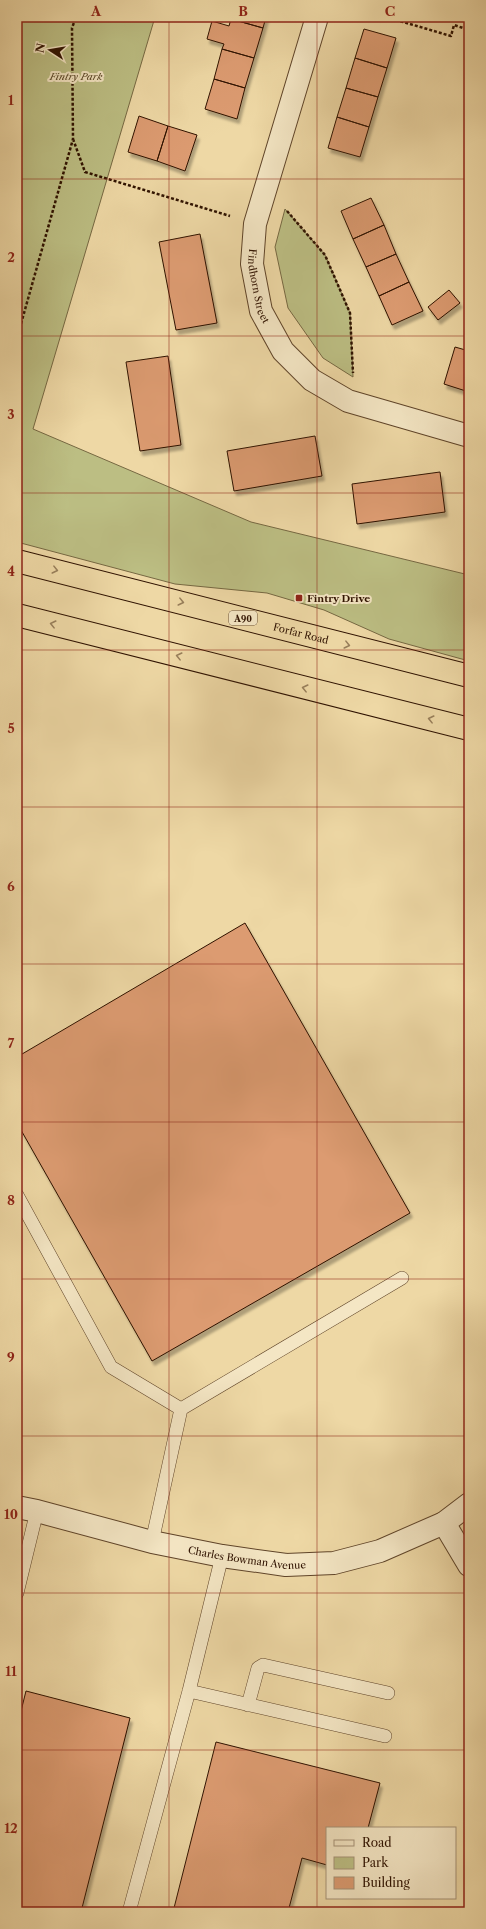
<svg xmlns="http://www.w3.org/2000/svg" width="486" height="1929" font-family="'Libre Caslon Text',serif">
<style>
.green{fill:#bcbe83;stroke:#766842}
.building{fill:#dc9b71;stroke:#2f1200;filter:url(#shadow)}
.lines{fill:none;stroke-linecap:round;stroke-linejoin:round}
.service-casing{stroke:#5f4429;stroke-width:14}
.minor-casing{stroke:#5f4429;stroke-width:24}
.trunk-casing{stroke:#2f1200;stroke-width:24}
.path{stroke:#2f1200;stroke-width:2.5;stroke-dasharray:3 2;stroke-linecap:butt}
.service{stroke:#f4e6c4;stroke-width:13}
.minor{stroke:#f4e6c4;stroke-width:22}
.trunk{stroke:#eed8a5;stroke-width:22}
.oneway{stroke:#987f5b}
.grid{fill:none;stroke:#8f2418;stroke-width:1;stroke-opacity:0.55}
.poi-dot{fill:#8f2418;stroke:#f4e6c4;stroke-width:1.5}
.labels{text-anchor:middle;dominant-baseline:central;stroke-width:4;stroke-linejoin:round;paint-order:stroke}
.shield{fill:#f4e6c4;stroke:#6a523b;stroke-width:1}
.shield-label{font-size:9px;font-weight:bold;fill:#2f1200}
.park-label{font-size:10px;font-style:italic;fill:#594627;stroke:#f4e6c4}
.street-label{font-size:10px;fill:#2f1200;stroke:#f4e6c4}
.poi-label{font-size:10px;font-weight:bold;fill:#2f1200;stroke:#f4e6c4;text-anchor:start}
.neatline{fill:none;stroke:#8f2418;stroke-width:1.5}
.grid-label{font-size:13px;text-anchor:middle;font-weight:bold;fill:#8f2418}
</style>
<defs>
<filter id="shadow"><feDropShadow dx="2.5" dy="4.5" stdDeviation="1" flood-color="#0004"/></filter>
</defs>
<rect width="100%" height="100%" fill="#eed8a5"/>
<filter id="stains"><feTurbulence type="fractalNoise" baseFrequency=".005" numOctaves="4"/><feColorMatrix values="0 0 0 0 .2 0 0 0 0 .09 0 0 0 0 .02 0 0 0 .5 -.17"/></filter>
<radialGradient id="worn" r=".72"><stop offset=".6" stop-color="#630" stop-opacity="0"/><stop offset="1" stop-color="#630" stop-opacity=".3"/></radialGradient>
<!-- green -->
<path class="green" d="M17 17H155L33 429 251 522 469 575V661L389 639 324 610 267 593 175 584 17 542Z
M285 209 325 255 350 313 353 377 323 358 288 308 275 247Z"/>
<!-- building -->
<path class="building" d="M231 17H266L263 28 231 19Z
M231 19 263 28 254 58 222 49 224 44 207 39 212 21 229 26Z
M364 29 396 38 387 68 355 58Z
M222 49 254 58 245 88 214 79Z
M355 58 387 68 378 97 346 88Z
M214 79 245 88 237 119 205 109Z
M346 88 378 97 369 127 337 117Z
M139 116 168 126 157 161 128 152Z
M337 117 369 127 360 157 328 148Z
M168 126 197 135 185 171 157 161Z
M371 198 384 225 353 239 341 211Z
M384 225 396 254 366 267 353 239Z
M200 234 217 323 176 330 159 242Z
M396 254 409 282 379 296 366 267Z
M409 282 423 311 392 325 379 296Z
M449 290 460 303 438 320 428 307Z
M455 347 469 351V392L444 384Z
M168 356 181 445 140 451 126 362Z
M315 436 322 476 234 491 227 451Z
M440 472 445 512 357 524 352 484Z
M245 923 410 1213 152 1361 17 1123V1057Z
M26 1691 130 1718 81 1912H17V1727Z
M216 1742 380 1783 368 1828H327V1865L302 1858 288 1912H173Z"/>
<g class="lines">
<!-- service casing -->
<g class="service-casing">
<path id="service" d="M17 1195 111 1367 181 1409 152 1542
M181 1409 402 1278
M17 1593 37 1511
M189 1691 385 1736
M248 1705 258 1668 263 1665 388 1693
M129 1912 189 1691 222 1556"/>
</g>
<!-- minor casing -->
<g class="minor-casing">
<g id="minor">
<path id="s1" d="M317 17 255 224 252 264 261 311 283 351 312 380 348 401 469 436"/>
<path id="s2" d="M17 1507 37 1511 152 1542 222 1556 286 1565 334 1563 380 1551 444 1523 469 1504"/>
<path d="M444 1523 469 1565"/>
</g>
</g>
<!-- trunk casing -->
<g class="trunk-casing">
<g id="trunk">
<path id="s3" d="M17 561 469 676"/>
<path d="M17 615 469 729"/>
</g>
</g>
<!-- path -->
<path class="path" d="M386 17 451 36 454 25 469 30
M73 139 85 172 230 216
M287 211 325 255 350 313 353 373
M17 338 73 139 72 28 76 17"/>
<!-- service -->
<use href="#service" class="service"/>
<!-- minor -->
<use href="#minor" class="minor"/>
<!-- trunk -->
<use href="#trunk" class="trunk"/>
</g>
<!-- one-way arrows -->
<defs><path id="oneway-chevron" d="M-2-3.5L2.5 0L-2 3.5" fill="none" stroke-width="1.6" stroke-linecap="round" stroke-linejoin="round"/></defs>
<g class="oneway">
<use href="#oneway-chevron" transform="translate(55 570) rotate(14)"/>
<use href="#oneway-chevron" transform="translate(181 602) rotate(14)"/>
<use href="#oneway-chevron" transform="translate(53 624) rotate(-166)"/>
<use href="#oneway-chevron" transform="translate(347 645) rotate(14)"/>
<use href="#oneway-chevron" transform="translate(179 656) rotate(-166)"/>
<use href="#oneway-chevron" transform="translate(305 688) rotate(-166)"/>
<use href="#oneway-chevron" transform="translate(431 719) rotate(-166)"/>
</g>
<!-- grid -->
<path class="grid" d="M169 17V1912M317 17V1912M17 179H469M17 336H469M17 493H469M17 650H469M17 807H469M17 964H469M17 1122H469M17 1279H469M17 1436H469M17 1593H469M17 1750H469"/>
<!-- markers -->
<rect class="poi-dot" x="295" y="594" width="8" height="8" rx="2"/>
<g class="labels">
<!-- shield labels -->
<rect class="shield" x="229" y="611" width="28" height="14" rx="3"/>
<g class="shield-label">
<text x="243" y="618">A90</text>
</g>
<!-- park labels -->
<g class="park-label">
<text x="76" y="76">Fintry Park</text>
</g>
<!-- street labels -->
<g class="street-label">
<text stroke="none"><textPath href="#s1" startOffset="279">Findhorn Street</textPath></text>
<text stroke="none"><textPath href="#s3" startOffset="293">Forfar Road</textPath></text>
<text stroke="none"><textPath href="#s2" startOffset="236">Charles Bowman Avenue</textPath></text>
</g>
<!-- poi labels -->
<g class="poi-label">
<text x="307" y="598">Fintry Drive</text>
</g>
</g>
<!-- margin -->
<rect width="486" height="1929" fill="none" stroke="#eed8a5" stroke-width="44"/>
<!-- legend -->
<rect x="326" y="1827" width="130" height="72" fill="#f4e6c4" stroke="#a59176"/>
<rect x="334" y="1840" width="20" height="6" fill="#f4e6c4" stroke="#a59176"/>
<text x="362" y="1847" font-size="12" fill="#2f1200">Road</text>
<rect x="334" y="1857" width="20" height="12" fill="#bcbe83" stroke="#a59176"/>
<text x="362" y="1867" font-size="12" fill="#2f1200">Park</text>
<rect x="334" y="1877" width="20" height="12" fill="#dc9b71" stroke="#a59176"/>
<text x="362" y="1887" font-size="12" fill="#2f1200">Building</text>
<!-- north arrow -->
<g transform="translate(50 50) rotate(282)" stroke="#f4e6c4" stroke-width="3" paint-order="stroke">
<path d="M0-3L7 15L0 10L-7 15Z" fill="#2f1200"/>
<text y="-6" font-size="11" font-weight="bold" text-anchor="middle" fill="#2f1200">N</text>
</g>
<rect x="22" y="22" width="442" height="1885" class="neatline"/>
<g class="grid-label">
<text x="96" y="16">A</text>
<text x="243" y="16">B</text>
<text x="390" y="16">C</text>
<text x="11" y="105">1</text>
<text x="11" y="262">2</text>
<text x="11" y="419">3</text>
<text x="11" y="576">4</text>
<text x="11" y="733">5</text>
<text x="11" y="891">6</text>
<text x="11" y="1048">7</text>
<text x="11" y="1205">8</text>
<text x="11" y="1362">9</text>
<text x="11" y="1519">10</text>
<text x="11" y="1676">11</text>
<text x="11" y="1833">12</text>
</g>
<rect width="100%" height="100%" filter="url(#stains)"/>
<rect width="100%" height="100%" fill="url(#worn)"/>
</svg>
